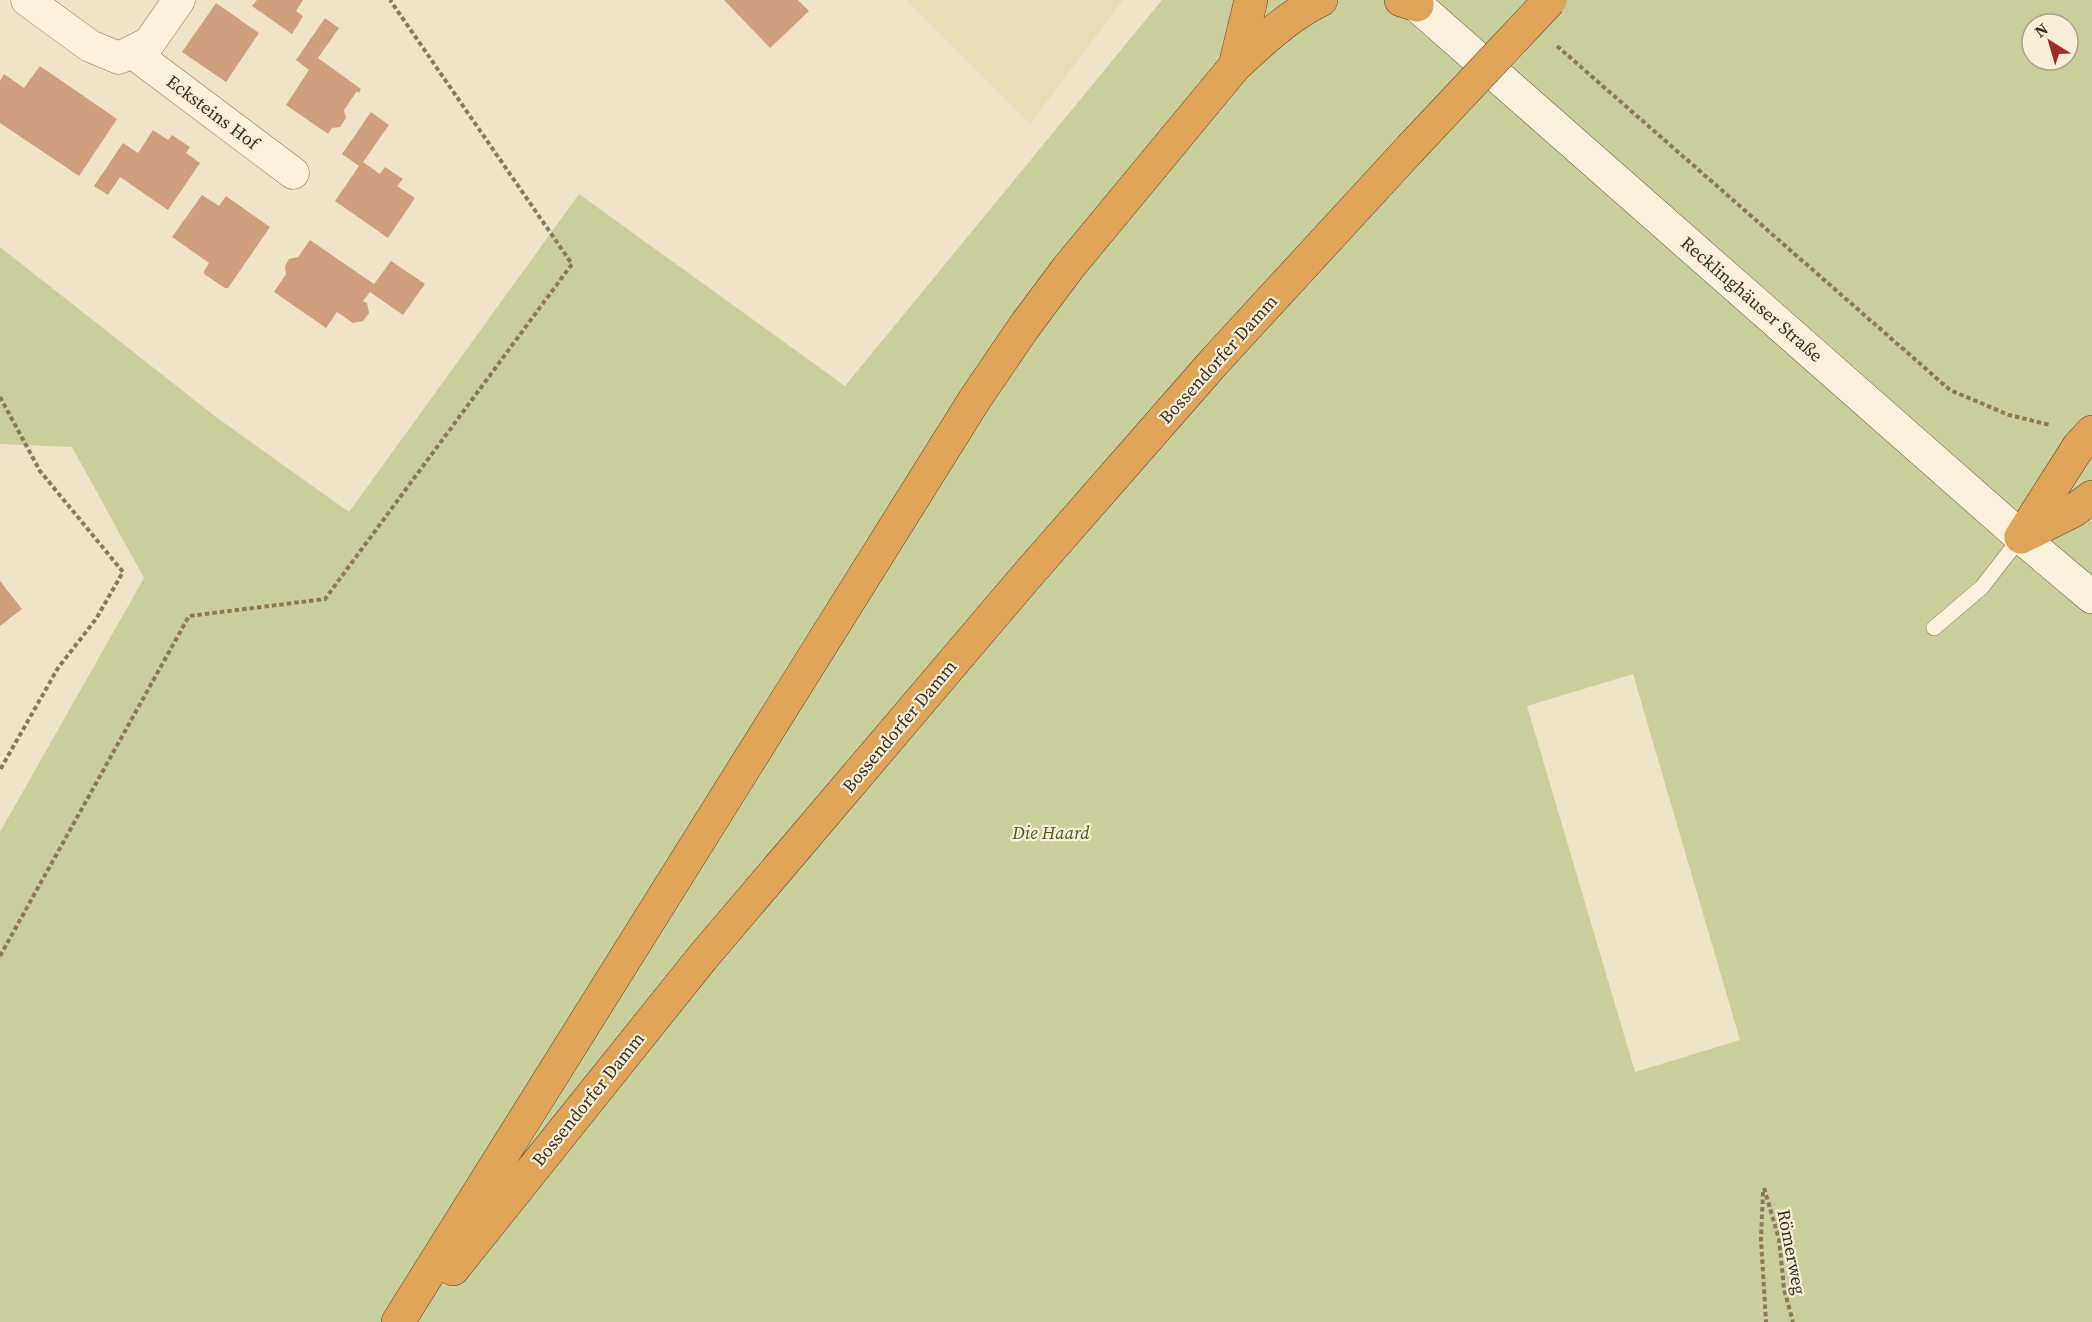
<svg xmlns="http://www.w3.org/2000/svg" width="2092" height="1322" font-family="'Source Serif 4',serif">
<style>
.farmland{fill:#e6deb5}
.green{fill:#c9cf9b;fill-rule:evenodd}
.building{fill:#cf9f7d}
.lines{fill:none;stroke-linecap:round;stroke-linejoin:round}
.lane-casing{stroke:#8d765c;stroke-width:16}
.street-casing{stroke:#8d765c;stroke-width:33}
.secondary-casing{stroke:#6f573f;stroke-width:34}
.highway-casing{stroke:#5b4430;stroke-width:34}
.path{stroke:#8d765c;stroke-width:4;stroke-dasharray:4.5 3;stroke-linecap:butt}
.lane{stroke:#faf1dc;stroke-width:15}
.street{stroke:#faf1dc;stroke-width:32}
.secondary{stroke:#faf1dc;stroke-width:33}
.highway{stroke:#e0a458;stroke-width:33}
.highway-bridge-casing{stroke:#5b4430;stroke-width:34;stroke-linecap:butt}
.highway-bridge{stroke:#e0a458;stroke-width:33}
.labels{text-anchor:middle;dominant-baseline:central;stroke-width:4.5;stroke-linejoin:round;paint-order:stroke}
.street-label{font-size:18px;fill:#3d2e20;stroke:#f7eed8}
.park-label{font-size:18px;font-style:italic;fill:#4d5a26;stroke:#f7eed8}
</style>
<rect width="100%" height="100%" fill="#f0e4c8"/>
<!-- farmland -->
<path class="farmland" d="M906 0H1123L1030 124Z"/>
<!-- green -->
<path class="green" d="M1162 0H2092V1322H0V832L144 578 72 447 0 444V247L216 417 349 512 579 194 845 386ZM2032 24H2068V60H2032ZM1633 674 1740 1040 1635 1072 1527 706Z"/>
<!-- building -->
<path class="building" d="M257 0H303L296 11 303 16 292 34 252 6Z
M724 0H798L809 11 770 48Z
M216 3 259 33 226 82 182 52Z
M325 18 339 28 318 58 361 89 359 93 357 91 344 110 346 118 340 127 332 128 328 134 286 105 309 70 296 60Z
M40 66 117 119 79 176 0 123V81L4 74 24 88Z
M371 112 389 125 363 162 380 174 385 167 403 179 397 186 415 198 388 238 335 201 359 166 342 154Z
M153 130 168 140 172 135 190 147 186 153 200 163 168 210 120 177 108 195 94 186 123 143 138 153Z
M202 195 219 206 226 196 270 227 228 288H225L204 274V271L209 263 172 237Z
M310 240 374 284 391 261 425 284 403 315 370 292 363 301 367 303 369 313 363 321 353 323 337 312 326 328 274 292 286 274 285 266 289 259 298 257Z
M0 581 22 609 0 626Z"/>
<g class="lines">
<!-- lane casing -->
<g class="lane-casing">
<path id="lane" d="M1934 628 1982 587 2021 537"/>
</g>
<!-- street casing -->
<g class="street-casing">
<path id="street" d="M27 0 90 46 119 58 149 43 179 0
M132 52 293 173"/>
</g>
<!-- secondary casing -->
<g class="secondary-casing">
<path id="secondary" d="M1411 0 2021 537 2092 597"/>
</g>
<!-- highway casing -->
<g class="highway-casing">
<path id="highway" d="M1401 0 1417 5
M1235 66C1262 41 1288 16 1321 0
M2021 537 2079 446 2092 432
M2021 537 2073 511 2092 497
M453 1269 702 958 1024 579 1214 362 1410 149
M398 1322 975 399 1024 327 1068 268 1235 66 1251 0"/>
</g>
<!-- path -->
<path class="path" d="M1557 46 1950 390 2009 415 2050 425
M0 397 40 471 123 572 96 619 58 668 0 770
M0 956 189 616 325 599 572 264 390 0
M1764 1188 1779 1239 1784 1289 1793 1322
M1763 1192 1761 1239 1766 1322"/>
<!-- lane -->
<use href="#lane" class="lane"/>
<!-- street -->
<use href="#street" class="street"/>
<!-- secondary -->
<use href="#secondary" class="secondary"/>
<!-- highway -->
<use href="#highway" class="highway"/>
<!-- highway-bridge casing -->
<g class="highway-bridge-casing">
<path id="highway-bridge" d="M1410 149 1550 0"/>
</g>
<!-- highway-bridge -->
<use href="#highway-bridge" class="highway-bridge"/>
</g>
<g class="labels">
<!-- street labels -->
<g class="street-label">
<text transform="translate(213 112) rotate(37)">Ecksteins Hof</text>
<text transform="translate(1752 299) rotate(41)">Recklinghäuser Straße</text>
<text transform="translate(1218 359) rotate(-48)">Bossendorfer Damm</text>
<text transform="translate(899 726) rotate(-50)">Bossendorfer Damm</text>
<text transform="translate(588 1099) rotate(-51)">Bossendorfer Damm</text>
<text transform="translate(1792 1252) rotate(79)">Römerweg</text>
</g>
<!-- park labels -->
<g class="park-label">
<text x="1051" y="832">Die Haard</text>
</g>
</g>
<!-- north arrow -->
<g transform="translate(2050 42) rotate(323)"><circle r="28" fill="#f7eed8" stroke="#ada18e" stroke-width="1.5"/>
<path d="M0-4.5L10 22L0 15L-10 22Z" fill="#9e2a2b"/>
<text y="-9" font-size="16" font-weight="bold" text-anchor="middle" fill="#3d2e20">N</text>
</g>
</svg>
